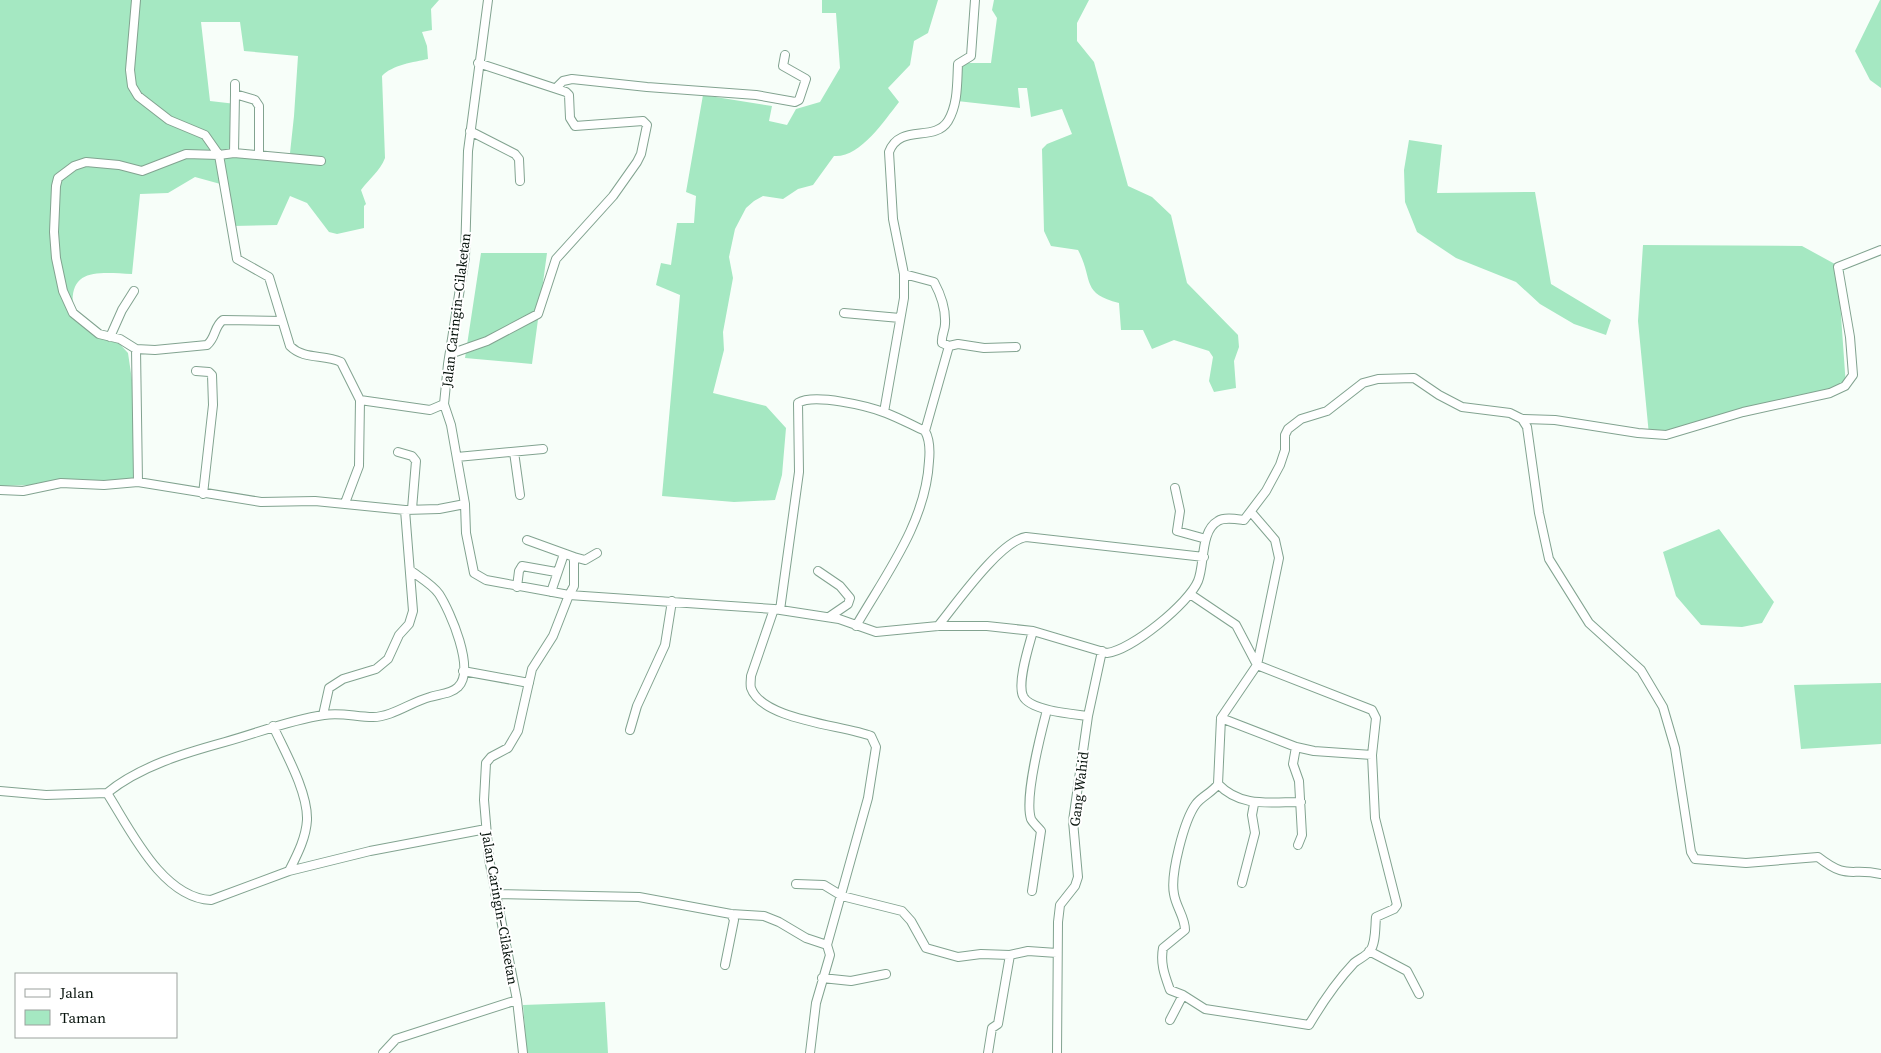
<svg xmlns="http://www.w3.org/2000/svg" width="1881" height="1053" font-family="'Source Serif 4',serif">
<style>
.green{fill:#a5e8c2;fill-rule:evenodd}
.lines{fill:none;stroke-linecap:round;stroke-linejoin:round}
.minor-casing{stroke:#82a390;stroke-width:10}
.minor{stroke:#fff;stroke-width:8}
.labels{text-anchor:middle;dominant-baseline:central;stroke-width:4;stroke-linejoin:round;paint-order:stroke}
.street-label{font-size:14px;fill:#07130c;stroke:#fff}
</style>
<rect width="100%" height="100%" fill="#f7fef9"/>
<!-- green -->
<path class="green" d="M0 0H439L431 9 432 30 422 32 427 46 428 59C414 62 392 65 382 76L385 158C380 171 369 179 361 190L366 204 364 206V228L337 234 329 232 307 203 290 196 277 225 233 226 224 185 195 177 168 193 140 194 132 274C93 272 64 268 75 320L116 340 128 353 133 387 135 482 0 486ZM201 22H240L244 51 298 56 294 116 290 153 298 157 232 151 236 104 210 101Z
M822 0H938L928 33 914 41 910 65 888 88 899 102C884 121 860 158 834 156L813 185 798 189 783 199 763 196 754 201 746 208 735 229 729 257 733 278 723 332 724 350 713 393 766 406 786 428 782 475 775 500 734 502 662 496 680 295 656 285 661 263 671 265 677 223H694L696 196 686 192 703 95 772 106 769 121 787 125 796 109 820 102 840 68 836 13H822Z
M994 0H1089L1077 23V41L1094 62 1128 186 1152 197 1171 215 1187 283 1238 335 1239 347 1234 361 1236 388 1214 392 1209 381 1213 357 1209 351 1174 340 1152 349 1143 330H1121L1119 303C1080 293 1094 280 1078 250L1051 246 1044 231 1042 149 1047 144 1072 134 1062 109 1031 117 1027 88H1018L1020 108 957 101 963 63H991L997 18 992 10Z
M1880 0H1881V88L1870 80 1855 51Z
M1409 140 1442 145 1437 193 1535 192 1551 284 1611 320 1606 335 1574 324 1540 304 1516 282 1456 258 1417 232 1405 202 1404 170Z
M1643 245 1802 246 1844 269 1840 301 1846 387 1649 435 1638 321Z
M481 253H547L532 364 465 358Z
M1719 529 1774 602 1762 623 1742 627 1701 625 1676 596 1663 552Z
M1881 683V744L1801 749 1794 685Z
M605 1002 608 1053H527L523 1005Z"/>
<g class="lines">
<!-- minor casing -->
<g class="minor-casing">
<path id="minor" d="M136 0 130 70 132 86 138 96 169 120 205 135 219 155 237 259 269 277 290 346C304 360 323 354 341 362L360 400
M488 0 468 151 465 257 448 364 444 404 451 425 465 504 466 533 474 573 486 580 569 595 553 636 532 669 518 731 508 748 491 757 486 763 484 800 489 859 517 1000 523 1053
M235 84V94L255 100 259 106V154
M556 88 563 81 572 79 647 87 756 95 795 102 799 100 806 79 783 66 785 55
M470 131 515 154 519 159 520 181
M234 153 235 94
M904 274 934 282C941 295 946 308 945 324 945 330 941 336 942 343L949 346
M844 313 900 318
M282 321 223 320C214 326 216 338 207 345L155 350 136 349 120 339 99 334 73 313 63 291 56 258 54 232 56 186 58 178 74 166 86 162 119 165 142 171 186 154 219 155 234 153 321 161
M110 337 122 310 134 291
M136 349 138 482
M450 354 487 341 538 314 556 259 613 196 637 162 641 154 647 125 643 121 575 126 570 118 569 95 566 92 478 63
M196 371 209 372 212 375 213 405 203 494
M884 412 904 298V274L893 219 889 152C900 123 934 143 948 121 958 104 957 84 958 64L971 56 975 0
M1522 419 1527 427 1539 513 1549 559 1589 623 1641 670 1663 707 1675 748 1691 852 1695 859 1746 863 1818 857C1849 881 1849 867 1881 874
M925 431 949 346 958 344 984 348 1016 347
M398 452 412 456 416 461 412 509
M514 452 520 495
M457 457 543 449
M1175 488 1180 511 1177 531 1206 539
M0 490 23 491 61 483 104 485 138 482 261 502 315 501 405 510 439 509 465 504
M345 503 359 466 360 400 430 410 444 404
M527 540 574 557V586L569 595 774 609 839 619 876 632 938 626H987L1033 631 1107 653C1132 650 1189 603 1198 581 1205 564 1200 531 1218 521 1224 517 1236 519 1244 520L1266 491 1280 465 1285 450V435L1288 429 1301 419 1327 411 1363 383 1378 379 1414 378 1439 395 1462 407 1510 413 1522 419 1555 420 1638 433 1666 435 1743 412 1830 393 1845 386 1853 375 1850 337 1838 267 1881 250
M574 557 585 560 597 553
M410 570C419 577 433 585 439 594 450 611 476 670 458 687 451 694 439 694 430 697 411 702 392 717 373 717 356 717 341 712 324 715 289 720 258 733 225 742 185 753 140 766 107 793 130 829 162 898 211 900L289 871 370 851 486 829
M818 571 840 586 850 598 848 604 829 617
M517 587 519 571 522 566 556 572
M551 592 564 554
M774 609 751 676C751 679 750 685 751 688 762 720 842 725 871 736L876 747 868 798 827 945 830 955 816 1003 810 1053
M780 610 799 472 798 403C814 393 868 406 886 413 899 418 912 425 925 431 930 440 930 451 929 461 926 522 886 574 856 626
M938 626C956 604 1000 541 1026 537L1204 557
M1033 631C1029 646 1017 682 1023 696 1030 711 1073 714 1088 716
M463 671 529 683
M323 715 329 688 343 679 376 669 388 659 399 635 409 624 413 611 405 510
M1221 718 1296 747 1314 751 1372 755
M273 726C285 752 308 792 307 820 306 838 297 855 289 871
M630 730 637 706 665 645 672 601
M1296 747 1293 764 1299 781 1302 835 1298 845
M1218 784C1241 808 1270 802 1301 802
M0 791 46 795 107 793
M1242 883 1255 833 1252 815 1254 804
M796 884 824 885 842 896 902 911 911 921 926 948 958 957 981 954 1010 955 1028 951 1057 953
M1032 891 1041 831C1038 827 1033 823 1031 819 1024 797 1041 733 1047 710
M495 894 639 897 731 914 764 916 779 922 806 938 827 945
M1369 951 1407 971 1419 994
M725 965 734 920 731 914
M822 978 851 981 886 974
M1183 995 1205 1009 1309 1025C1322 1003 1336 982 1354 963 1359 959 1366 956 1370 951 1376 943 1375 927 1376 917L1394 909 1397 905 1375 818 1372 755 1376 718 1372 710 1257 665 1236 625 1190 594
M1170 1020 1183 995 1170 990C1165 976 1160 964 1163 948L1185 930C1185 917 1176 907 1174 894 1170 875 1184 820 1196 804 1202 796 1213 792 1218 784L1221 718 1257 665 1279 558 1275 540 1251 512
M383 1053 396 1039 517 1000
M988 1053 992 1028 998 1024 1010 955
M1057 1053 1058 922 1060 905 1075 886 1078 877 1073 821 1088 716 1102 651"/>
</g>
<!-- minor -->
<use href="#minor" class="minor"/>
</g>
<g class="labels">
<!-- street labels -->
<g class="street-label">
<text transform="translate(456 310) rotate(-83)">Jalan Caringin–Cilaketan</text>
<text transform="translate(1079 789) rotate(-83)">Gang Wahid</text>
<text transform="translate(500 908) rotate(80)">Jalan Caringin–Cilaketan</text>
</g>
</g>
<!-- legend -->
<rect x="15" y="973" width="162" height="65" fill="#ffffff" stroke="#9ca19e"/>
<rect x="25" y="989" width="25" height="8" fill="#ffffff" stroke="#9ca19e"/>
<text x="60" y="998" font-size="15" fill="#07130c">Jalan</text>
<rect x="25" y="1010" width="25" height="15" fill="#a5e8c2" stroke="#9ca19e"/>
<text x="60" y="1023" font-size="15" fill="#07130c">Taman</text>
</svg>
